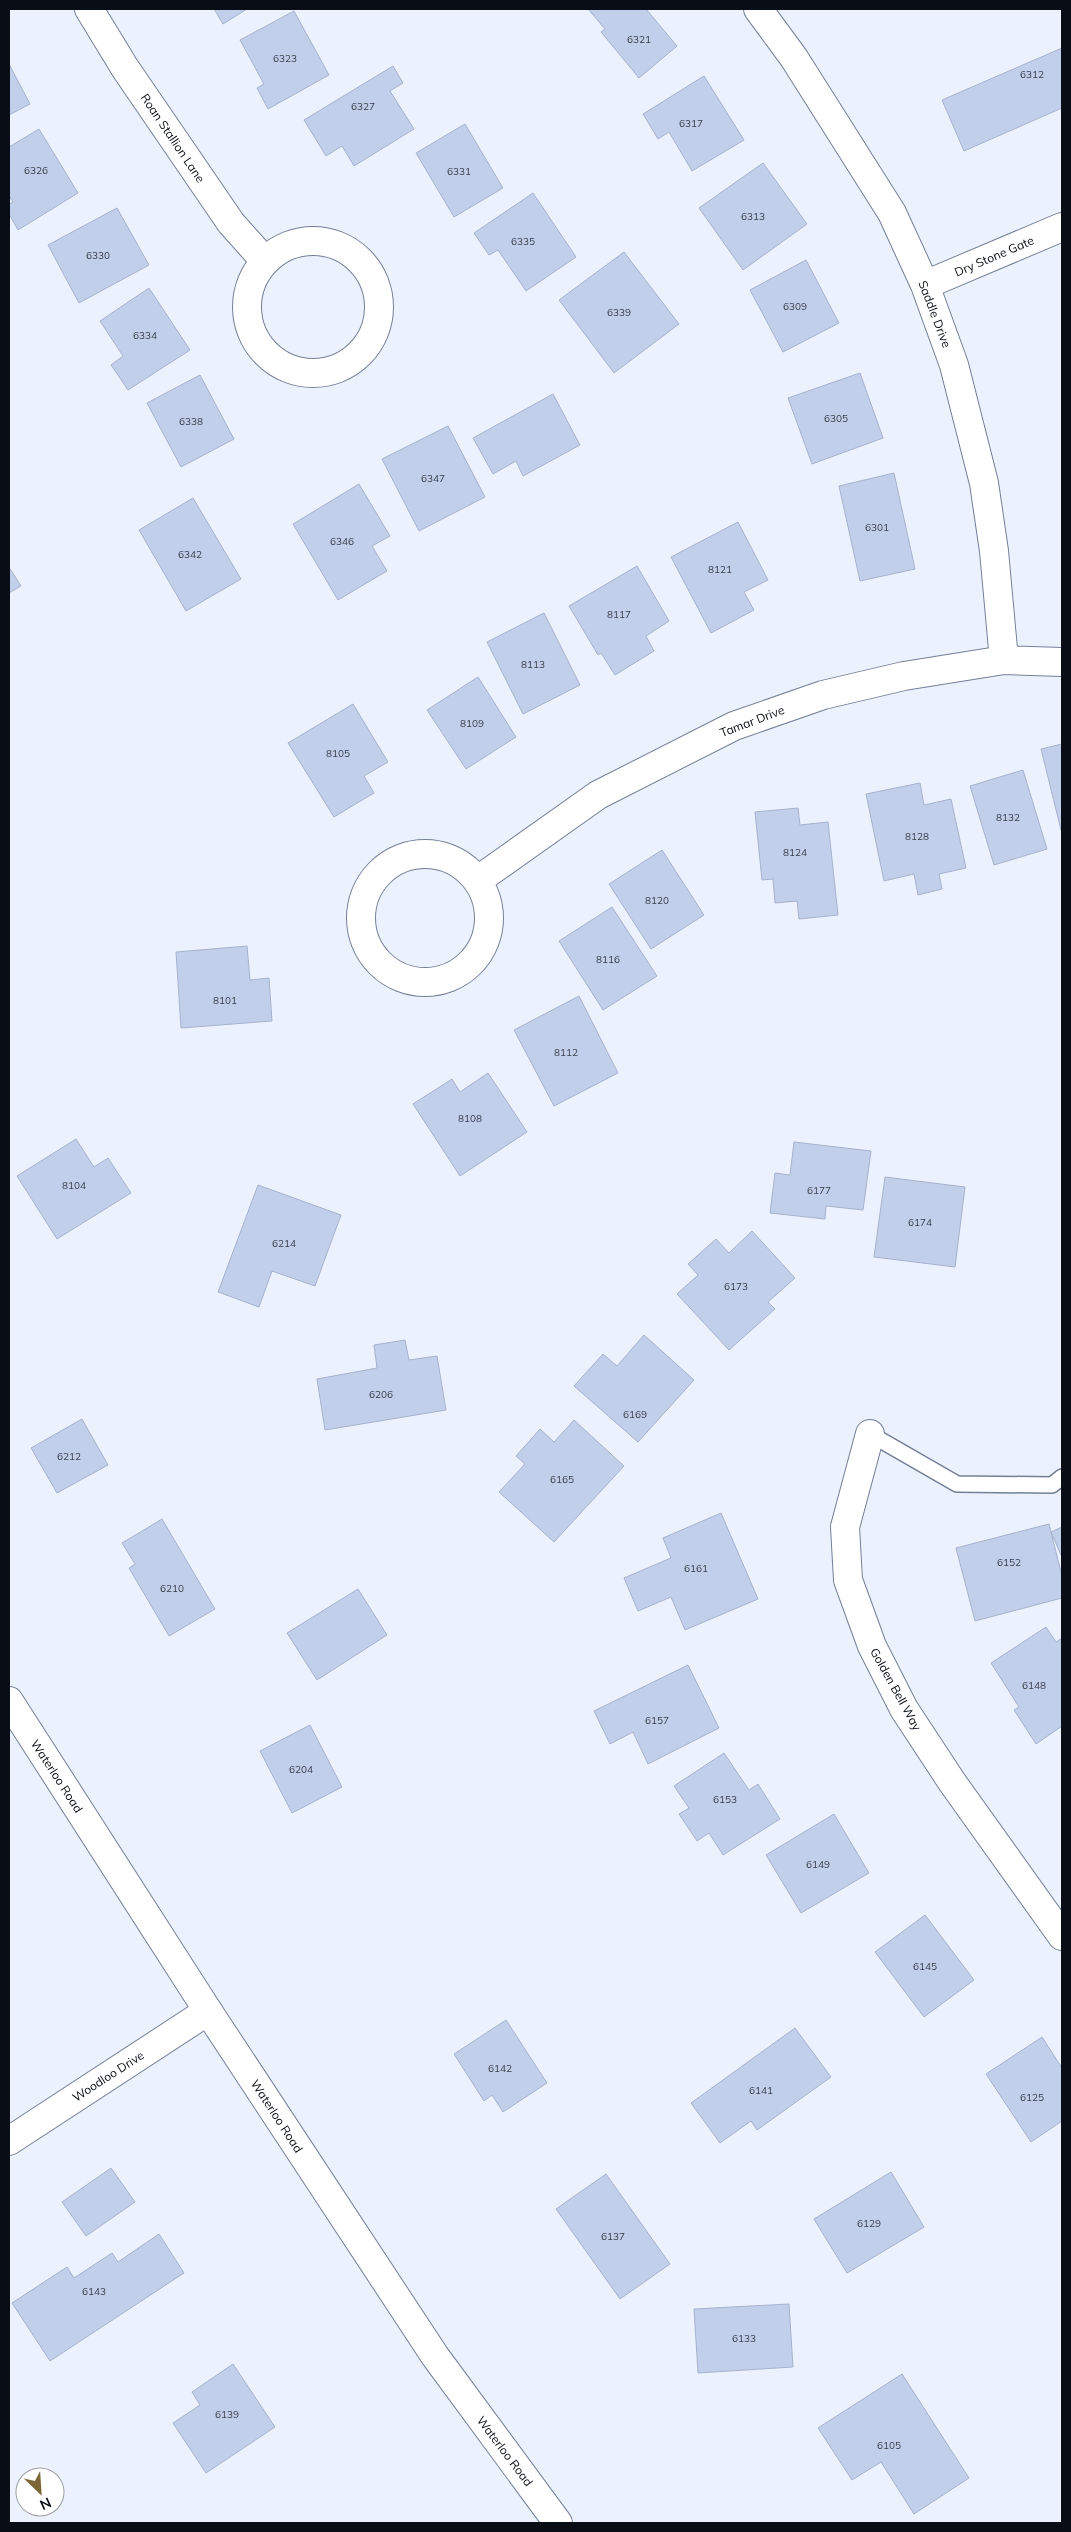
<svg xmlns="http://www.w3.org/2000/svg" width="1071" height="2532" font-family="Mulish,sans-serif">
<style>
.building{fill:#c2cfeb;stroke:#a6b2cd}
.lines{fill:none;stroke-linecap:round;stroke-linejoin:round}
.lane-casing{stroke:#737f98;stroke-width:18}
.street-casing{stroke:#737f98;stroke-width:30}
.secondary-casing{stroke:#737f98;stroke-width:30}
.lane{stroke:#fff;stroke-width:15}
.street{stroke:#fff;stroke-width:28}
.secondary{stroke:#fff;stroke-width:28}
.labels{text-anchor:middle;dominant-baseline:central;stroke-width:4;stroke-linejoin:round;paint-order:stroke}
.number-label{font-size:10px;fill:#373e4b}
.street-label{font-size:12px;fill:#090d16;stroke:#fff}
</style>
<rect width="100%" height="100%" fill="#ecf2fd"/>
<!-- building -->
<path class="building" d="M214 9H247L223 24Z
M588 9H646L677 46 639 78 601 32 605 29Z
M294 11 329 75 268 109 257 88 264 84 240 40Z
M1062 48V108L964 151 942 100Z
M9 64 30 104 9 115Z
M393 66 403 83 390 91 414 129 354 166 342 146 326 156 304 120Z
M704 76 744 140 692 171 669 132 658 139 643 114Z
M465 124 503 188 454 217 416 153Z
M39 129 78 193 18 230 9 214V204L13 202 9 196V147Z
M763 163 807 224 743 270 699 208Z
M533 193 576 257 526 291 498 250 489 255 474 233Z
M117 208 149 265 79 303 48 245Z
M624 252 679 324 614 373 559 300Z
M806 260 839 323 783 352 750 290Z
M149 288 190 350 128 390 111 365 123 356 100 321Z
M860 373 883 438 812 464 788 398Z
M200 375 234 439 181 467 147 403Z
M553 394 580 445 523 476 516 461 493 474 473 438Z
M448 426 485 497 419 531 382 459Z
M894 473 915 569 860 581 839 486Z
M359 484 390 536 372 546 387 571 338 600 293 524Z
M193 498 241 579 186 611 139 530Z
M738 522 768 580 744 592 754 610 711 633 671 557Z
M637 566 669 621 646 636 654 651 615 675 601 653 598 655 569 606Z
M9 567 21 586 9 593Z
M544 613 580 685 523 714 487 642Z
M478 677 516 737 466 769 427 710Z
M353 704 388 762 364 776 374 793 334 817 288 743Z
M1062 744V834L1041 749Z
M1023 770 1047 849 994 865 970 786Z
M920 783 924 805 951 799 966 868 939 874 942 889 918 895 914 874 884 881 866 794Z
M798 808 800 825 828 822 838 915 799 919 797 901 775 903 773 879 762 880 755 812Z
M662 850 704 915 651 949 609 884Z
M612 907 657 976 603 1010 559 941Z
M247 946 250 980 269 978 272 1021 181 1028 176 952Z
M579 996 618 1073 554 1106 514 1030Z
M488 1073 527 1132 460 1176 413 1104 452 1079 460 1092Z
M76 1139 94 1167 108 1158 131 1193 57 1239 17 1176Z
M794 1142 871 1151 863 1210 826 1206 825 1219 770 1213 775 1173 790 1175Z
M885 1177 965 1187 955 1267 874 1257Z
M258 1185 341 1215 315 1286 272 1271 259 1307 218 1292Z
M752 1231 795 1278 768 1302 775 1309 729 1350 677 1294 698 1275 688 1264 716 1239 729 1253Z
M644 1335 694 1380 638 1442 574 1386 603 1354 617 1366Z
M405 1340 409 1360 437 1356 446 1410 325 1430 317 1379 377 1368 374 1345Z
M82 1419 108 1465 57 1493 31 1448Z
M574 1420 624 1466 554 1542 499 1492 525 1464 516 1456 540 1429 554 1442Z
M721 1513 758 1599 685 1630 671 1597 638 1611 624 1578 671 1558 663 1538Z
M162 1519 215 1609 169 1636 129 1568 135 1564 122 1543Z
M1049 1524 1062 1576V1598L975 1621 956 1548Z
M1062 1527V1554L1061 1555 1051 1532Z
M358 1589 387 1635 317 1680 287 1633Z
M1046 1627 1056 1642 1062 1638V1726L1036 1744 1014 1710 1019 1707 991 1663Z
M688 1665 719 1728 648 1764 633 1732 610 1744 594 1711Z
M310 1725 342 1787 292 1813 260 1751Z
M724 1753 749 1790 758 1784 780 1819 723 1855 709 1833 697 1841 679 1814 689 1808 674 1786Z
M834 1814 869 1873 801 1913 766 1855Z
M925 1915 974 1980 924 2017 875 1952Z
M506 2020 547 2083 503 2112 492 2095 484 2101 454 2054Z
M795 2028 831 2077 757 2130 751 2121 720 2143 691 2103Z
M1042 2037 1062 2068V2121L1031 2142 986 2074Z
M111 2168 135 2202 86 2236 62 2202Z
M891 2172 924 2227 847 2273 814 2219Z
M606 2174 670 2264 620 2299 556 2209Z
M159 2234 184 2273 50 2361 12 2303 67 2267 74 2278 112 2253 118 2262Z
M789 2304 793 2367 698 2373 694 2309Z
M233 2364 275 2427 206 2473 173 2423 200 2405 192 2392Z
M902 2374 969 2478 914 2514 881 2462 852 2480 818 2428Z"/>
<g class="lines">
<!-- lane casing -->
<g class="lane-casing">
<path id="lane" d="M870 1434 957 1484 1052 1485 1062 1477"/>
</g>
<!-- street casing -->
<g class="street-casing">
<path id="street" d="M89 9 125 68 231 223 265 261
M758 9 794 58 892 213 925 285 954 365 984 483 994 551 1004 660
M247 307a66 66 0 1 1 132 0a66 66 0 1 1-132 0Z
M925 285 1062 227
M361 918a64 64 0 1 1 128 0a64 64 0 1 1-128 0Z
M478 880 598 795 734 726 823 695 904 676 1004 660 1062 662
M870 1434 845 1527 848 1580 872 1646 904 1709 952 1782 1062 1936
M9 2141 208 2011"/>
</g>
<!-- secondary casing -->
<g class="secondary-casing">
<path id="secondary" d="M9 1701 208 2011 435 2356 558 2523"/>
</g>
<!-- lane -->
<use href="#lane" class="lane"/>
<!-- street -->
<use href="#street" class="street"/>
<!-- secondary -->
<use href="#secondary" class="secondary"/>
</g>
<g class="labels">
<!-- number labels -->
<g class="number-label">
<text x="639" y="39">6321</text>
<text x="285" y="58">6323</text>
<text x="1032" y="74">6312</text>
<text x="363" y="106">6327</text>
<text x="691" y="123">6317</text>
<text x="36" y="170">6326</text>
<text x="459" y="171">6331</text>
<text x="753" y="216">6313</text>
<text x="523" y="241">6335</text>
<text x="98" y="255">6330</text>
<text x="795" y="306">6309</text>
<text x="619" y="312">6339</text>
<text x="145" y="335">6334</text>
<text x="836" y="418">6305</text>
<text x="191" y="421">6338</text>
<text x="433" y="478">6347</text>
<text x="877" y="527">6301</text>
<text x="342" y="541">6346</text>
<text x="190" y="554">6342</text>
<text x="720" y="569">8121</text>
<text x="619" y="614">8117</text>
<text x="533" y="664">8113</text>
<text x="472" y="723">8109</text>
<text x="338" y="753">8105</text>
<text x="1008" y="817">8132</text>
<text x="917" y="836">8128</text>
<text x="795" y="852">8124</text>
<text x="657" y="900">8120</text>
<text x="608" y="959">8116</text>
<text x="225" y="1000">8101</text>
<text x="566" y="1052">8112</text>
<text x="470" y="1118">8108</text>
<text x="74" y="1185">8104</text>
<text x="819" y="1190">6177</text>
<text x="920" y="1222">6174</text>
<text x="284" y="1243">6214</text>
<text x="736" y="1286">6173</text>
<text x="381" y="1394">6206</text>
<text x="635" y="1414">6169</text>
<text x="69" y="1456">6212</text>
<text x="562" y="1479">6165</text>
<text x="1009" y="1562">6152</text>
<text x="696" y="1568">6161</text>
<text x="172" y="1588">6210</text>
<text x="1034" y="1685">6148</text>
<text x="657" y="1720">6157</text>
<text x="301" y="1769">6204</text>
<text x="725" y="1799">6153</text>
<text x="818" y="1864">6149</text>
<text x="925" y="1966">6145</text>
<text x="500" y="2068">6142</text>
<text x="761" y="2090">6141</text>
<text x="1032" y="2097">6125</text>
<text x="869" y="2223">6129</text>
<text x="613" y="2236">6137</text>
<text x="94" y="2291">6143</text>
<text x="744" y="2338">6133</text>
<text x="227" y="2414">6139</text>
<text x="889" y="2445">6105</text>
</g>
<!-- street labels -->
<g class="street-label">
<text transform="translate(173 138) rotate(56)">Roan Stallion Lane</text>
<text transform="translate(994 256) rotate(-23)">Dry Stone Gate</text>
<text transform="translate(935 314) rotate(69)">Saddle Drive</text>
<text transform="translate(752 721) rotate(-21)">Tamar Drive</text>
<text transform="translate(896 1689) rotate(61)">Golden Bell Way</text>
<text transform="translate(57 1776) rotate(57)">Waterloo Road</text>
<text transform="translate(108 2076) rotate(-33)">Woodloo Drive</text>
<text transform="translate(277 2116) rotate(57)">Waterloo Road</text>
<text transform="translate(505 2451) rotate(53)">Waterloo Road</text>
</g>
</g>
<!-- border -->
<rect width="1071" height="2532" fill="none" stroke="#090d16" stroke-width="20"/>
<!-- north arrow -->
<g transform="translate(40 2492) rotate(155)"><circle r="24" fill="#ffffff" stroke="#9d9ea2"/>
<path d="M0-4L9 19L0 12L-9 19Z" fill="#7c6636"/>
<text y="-8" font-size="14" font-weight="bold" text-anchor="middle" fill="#090d16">N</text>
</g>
</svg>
